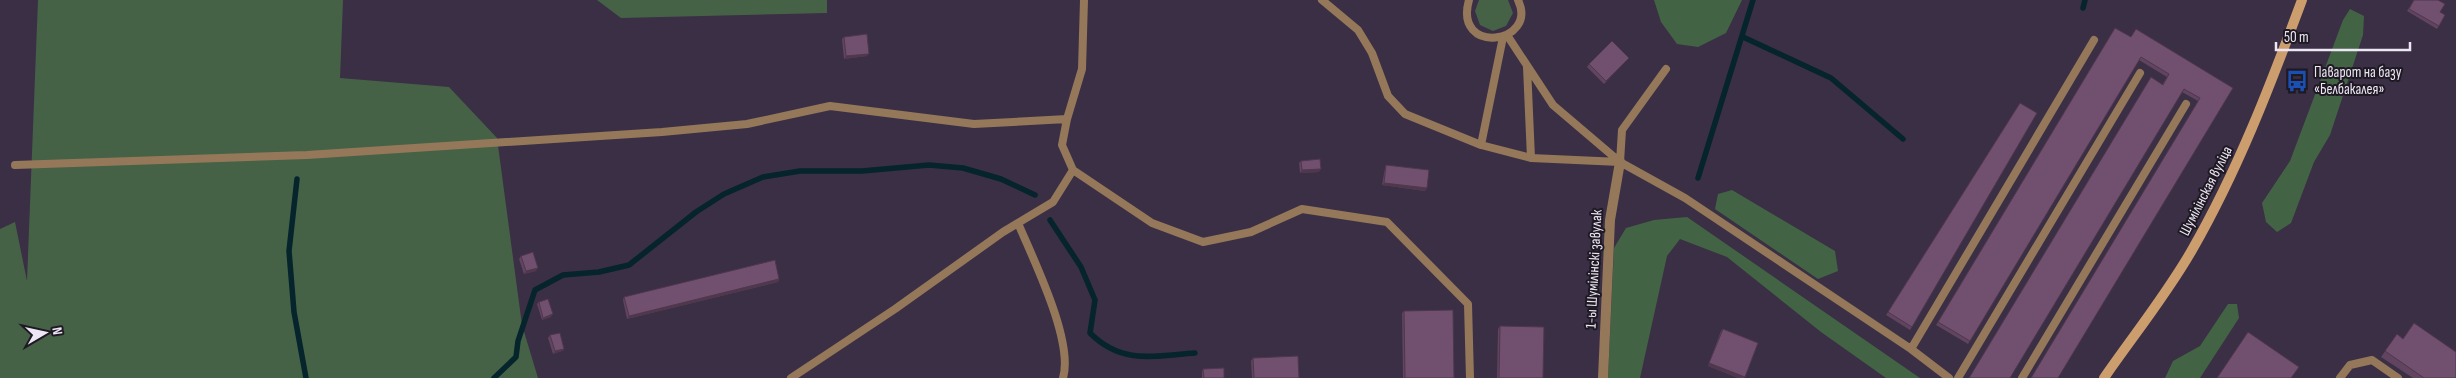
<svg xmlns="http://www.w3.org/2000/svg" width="2456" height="378" font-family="'Sofia Sans Condensed',sans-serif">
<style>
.green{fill:#456247}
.forest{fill:#426444}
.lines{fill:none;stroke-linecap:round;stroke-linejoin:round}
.stream{stroke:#05242c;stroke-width:5.5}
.lane{stroke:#95785a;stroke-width:8}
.street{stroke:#95785a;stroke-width:10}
.secondary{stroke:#cc9d6d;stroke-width:10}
.wall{fill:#61445f}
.shaded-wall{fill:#4f374d}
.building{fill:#714f6e;stroke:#4f374d}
.labels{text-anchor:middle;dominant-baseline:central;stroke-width:4;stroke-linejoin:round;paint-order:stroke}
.poi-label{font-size:15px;fill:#ede7f5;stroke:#1e1923;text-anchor:start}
.street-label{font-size:15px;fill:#ede7f5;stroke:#1e1923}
</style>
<rect width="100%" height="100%" fill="#3a2f45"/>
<!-- green -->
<path class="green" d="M38 0H343L340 78 449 87 497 138 522 325 538 378H0V229L15 222 27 281Z
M597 0H827V13L621 18Z
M1479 0H1508L1513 13 1506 26 1493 31 1480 25 1475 11Z"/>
<!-- forest -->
<path class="forest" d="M1654 0H1742L1726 33 1698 47 1677 44 1661 22Z
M2350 9 2364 16 2363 35 2330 135 2314 162 2291 223 2277 232 2266 222 2262 203 2290 161 2343 20Z
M1732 190 1835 251 1838 271 1818 279 1715 209 1718 194Z
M1687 217 1920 378H1886L1821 332 1727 257 1680 239 1667 256 1640 378H1608L1614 248 1626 228 1654 220Z
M2228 304H2237L2239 318 2200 378H2165L2173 361 2200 346Z"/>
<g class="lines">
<!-- stream -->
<path class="stream" d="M2083 8 2085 0
M1743 37 1831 78 1903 139
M1698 178 1753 0
M297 179 289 251 294 312 306 378
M1050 220 1081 267 1095 300 1090 333C1122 365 1154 356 1195 353
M494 378 516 357 518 341 535 290 563 275 599 272 629 265 696 212 724 194 763 177 800 171H862L929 165 963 168 1001 179 1035 195"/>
<!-- lane -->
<path class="lane" d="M1322 0 1358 30 1372 53 1388 96 1405 114 1481 145 1531 158 1620 162
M1469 0C1453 56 1539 44 1518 0
M1507 35 1553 105 1620 162 1685 198 1911 349 1949 378
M1527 67 1531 158
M1067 119 1082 69 1084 0
M1481 145 1503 37
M1620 162 1622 130 1666 69
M15 165 307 155 662 132 747 124 830 106 974 124 1067 119 1062 145 1073 170 1152 223 1203 242 1251 232 1302 209 1387 222 1468 304 1470 378
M1018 223C1033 259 1074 341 1063 378
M1911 349 2094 40
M791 378 895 309 1003 232 1053 202 1073 170
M1958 378 2140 73
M2022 378 2186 104
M2340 378 2350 365 2372 360 2398 378"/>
<!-- street -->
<path class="street" d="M1603 378 1610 220 1620 162"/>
<!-- secondary -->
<path class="secondary" d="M2104 378C2133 336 2167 294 2192 250 2238 170 2270 86 2302 0"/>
</g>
<!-- wall -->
<path class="wall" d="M2414 0 2445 15 2437 29 2407 11Z
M2115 28 2130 37 2233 88 2198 101 2182 92 2162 85 2167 77 2139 60 1968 344 1936 325Z
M844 37 867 56 844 59 842 39Z
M1629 58 1604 84 1587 67 1589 64Z
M2020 103 1912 327 1910 330 1886 315Z
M1301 161 1319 172 1300 173 1299 163Z
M1386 165 1427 188 1425 191 1382 185 1385 168Z
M521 256 536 271 524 274 519 259Z
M779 279 778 282 627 319 623 300 624 297Z
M539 302 551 317 542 320 537 304Z
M1404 311 1454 378H1403L1402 313Z
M1500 326 1543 378H1497L1498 329Z
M1723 329 1758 343 1744 378H1738L1708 366 1721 331Z
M2397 334 2403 339 2456 378H2413L2381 357Z
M550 335 564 349 562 351 553 354 548 338Z
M1253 358 1299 378H1252L1251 361Z
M1203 369 1224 378H1202V372Z"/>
<!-- shaded-wall -->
<path class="shaded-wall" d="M869 54 867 56 844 59 846 56Z
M1321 169 1319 172 1300 173 1302 170Z
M1384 183 1427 188 1425 191 1382 185Z
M538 268 536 271 524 274 526 271Z
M779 279 778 282 627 319 629 316Z
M553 314 551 317 542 320 543 318Z
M564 349 562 351 553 354 555 351Z
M1709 363 1745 377 1738 378 1708 366Z"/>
<!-- building -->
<path class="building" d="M2414 0H2438L2445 4 2440 12 2445 15 2439 26 2409 9Z
M2115 28 2131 37 2136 29 2233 88 2058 378H2031L2200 98 2184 89 2010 378H1969L2151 77 2163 85 2169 74 2141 57 1970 341 1938 322Z
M867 34 869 54 846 56 844 37Z
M1612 41 1629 58 1606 81 1589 64Z
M2020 103 2037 113 1912 327 1888 312Z
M1320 159 1321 169 1302 170 1301 161Z
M1386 165 1429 170 1427 188 1384 183Z
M533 252 538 268 526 271 521 256Z
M775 260 779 279 629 316 624 297Z
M548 299 553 314 543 318 539 302Z
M1453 310 1454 378H1405L1404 311Z
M2414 323 2456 352V378H2424L2385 351 2397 334 2403 339Z
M1500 326 1544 327 1543 378H1499Z
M1723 329 1758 343 1745 377 1709 363Z
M2248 332 2299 367 2291 378H2217Z
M560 333 564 349 555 351 550 335Z
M1298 356 1299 378H1254L1253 358Z
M1224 368V378H1204L1203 369Z"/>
<!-- icons -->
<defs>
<g id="bus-bare" transform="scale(1.725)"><path d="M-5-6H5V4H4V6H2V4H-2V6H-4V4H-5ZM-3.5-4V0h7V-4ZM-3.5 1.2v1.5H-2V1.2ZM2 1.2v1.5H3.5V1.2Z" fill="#1a4fb4" stroke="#1e1923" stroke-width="2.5" paint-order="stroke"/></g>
</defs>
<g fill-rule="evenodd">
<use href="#bus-bare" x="2297" y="81"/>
</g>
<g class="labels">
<!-- poi labels -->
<g class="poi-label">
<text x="2314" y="72">Паварот на базу<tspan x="2314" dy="17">«Белбакалея»</tspan></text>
</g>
<!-- street labels -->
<g class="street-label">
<text transform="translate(2206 191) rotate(-63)">Шумілінская вуліца</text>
<text transform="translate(1594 269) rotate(-87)">1-ы Шумілінскі завулак</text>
</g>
</g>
<!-- north arrow -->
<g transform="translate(45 333) rotate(81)" stroke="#1e1923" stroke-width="4" paint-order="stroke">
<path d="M0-4L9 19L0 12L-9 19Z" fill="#ede7f5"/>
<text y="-8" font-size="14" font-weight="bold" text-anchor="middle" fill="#ede7f5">N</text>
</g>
<!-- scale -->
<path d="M2276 42v8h134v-8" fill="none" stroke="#ede7f5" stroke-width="2.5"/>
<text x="2284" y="42" font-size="15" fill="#ede7f5" stroke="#1e1923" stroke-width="4" paint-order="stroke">50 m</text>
</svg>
